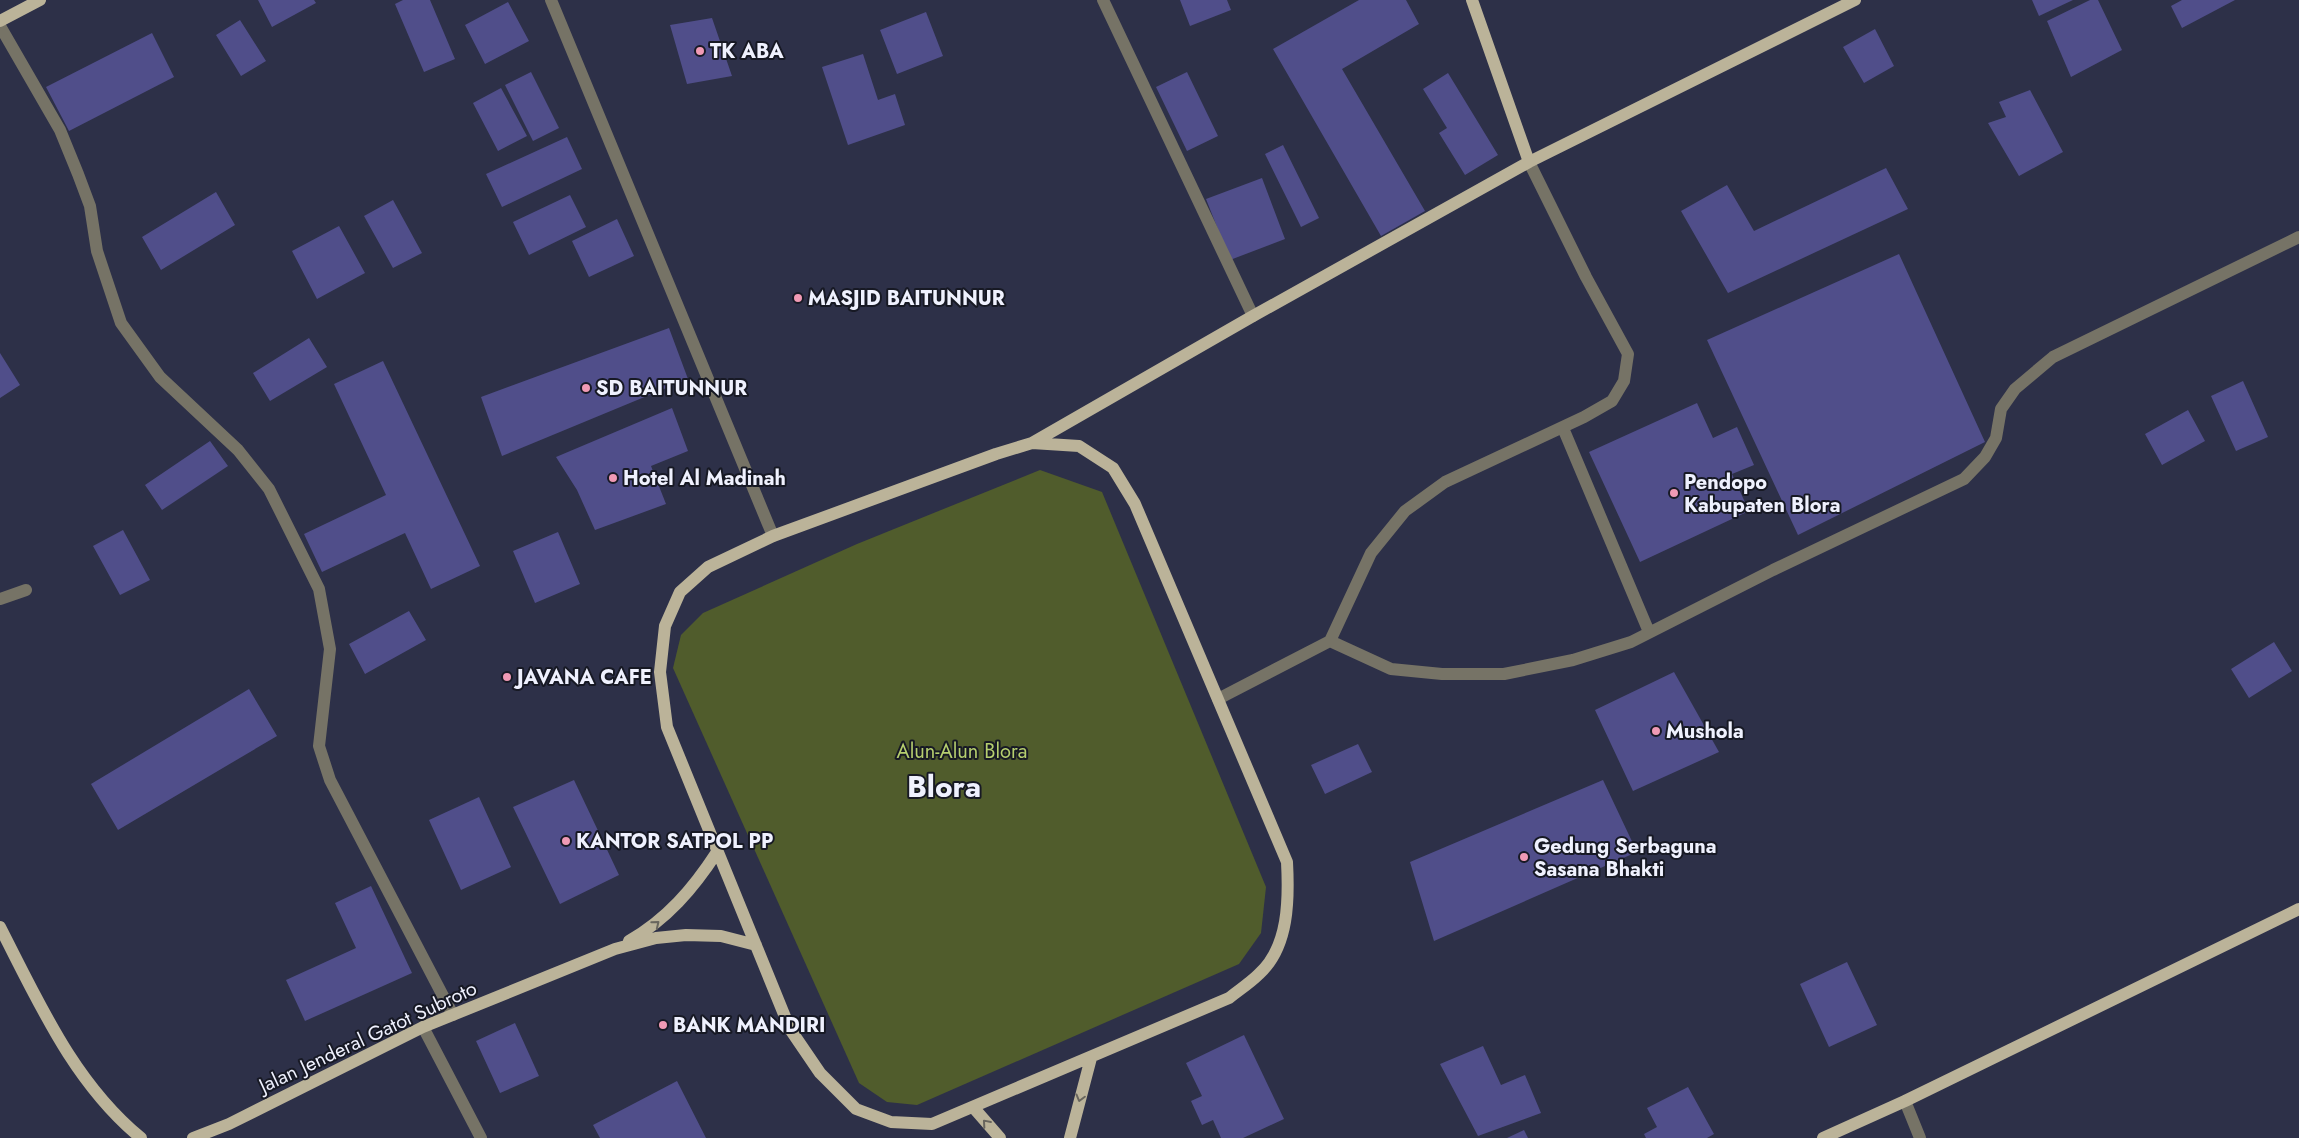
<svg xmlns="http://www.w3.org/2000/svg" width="2299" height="1138" font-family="Jost,sans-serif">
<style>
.green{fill:#505c2c}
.building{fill:#504e8a}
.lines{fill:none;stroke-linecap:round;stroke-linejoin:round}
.minor{stroke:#767366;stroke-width:12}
.major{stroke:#bbb399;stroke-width:12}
.oneway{stroke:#69665e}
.poi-dot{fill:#f09ab5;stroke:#171924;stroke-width:2}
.labels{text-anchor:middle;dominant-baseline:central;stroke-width:4;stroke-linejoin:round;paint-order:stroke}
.poi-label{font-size:20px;font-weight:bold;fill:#eff1fe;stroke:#171924;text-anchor:start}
.park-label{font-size:20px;fill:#b6cf6f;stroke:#171924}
.street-label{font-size:20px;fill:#eff1fe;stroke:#171924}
.town-label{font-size:30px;font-weight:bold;fill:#eff1fe;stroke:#171924}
</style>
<rect width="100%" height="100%" fill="#2d3048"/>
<!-- green -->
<path class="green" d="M1040 470 1102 492 1266 887 1261 933 1239 964 917 1105 887 1102 859 1083 673 668 681 635 703 613 857 544Z"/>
<!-- building -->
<path class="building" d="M258 0H314L316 3 272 27Z
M403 0H430L455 59 424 72 395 4Z
M1180 0H1227L1231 10 1190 26Z
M1359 0H1406L1419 24 1342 69 1425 211 1381 236 1273 49Z
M2032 0H2073L2039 16Z
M2090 0H2098L2122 50 2071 77 2047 21Z
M2182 0H2235L2182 28 2171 6Z
M508 2 529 41 485 64 465 25Z
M926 12 943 56 897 74 880 30Z
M712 18 732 76 687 84 670 25Z
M240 20 266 61 241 76 216 35Z
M1875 29 1894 66 1864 83 1843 47Z
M152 33 174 77 69 131 46 87Z
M863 54 878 100 895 94 905 125 848 145 822 67Z
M531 72 559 128 533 141 505 85Z
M1187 72 1218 136 1187 151 1156 87Z
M1448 73 1498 155 1465 175 1439 133 1447 128 1423 89Z
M501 88 527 136 498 151 473 103Z
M2030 90 2063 152 2019 176 1988 123 2006 117 1999 102Z
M567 137 582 169 502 207 486 174Z
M1283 145 1319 218 1301 227 1265 154Z
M1886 168 1908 209 1728 293 1681 211 1727 185 1754 231Z
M1262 178 1285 239 1230 260 1206 199Z
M216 192 235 225 161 270 142 237Z
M570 195 586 227 529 255 513 222Z
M393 200 422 253 393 268 364 216Z
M617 219 634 256 589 277 572 241Z
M339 226 365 273 317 299 292 251Z
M1899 254 1985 442 1798 535 1707 340Z
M669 328 688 379 502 456 481 397Z
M309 338 327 367 270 401 253 373Z
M0 353 20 385 0 398Z
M383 361 480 566 431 589 405 533 322 572 304 534 386 495 334 384Z
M2243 381 2268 437 2236 451 2211 396Z
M1697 403 1713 438 1737 427 1754 465 1732 474 1749 511 1640 562 1589 452Z
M672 408 688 451 651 466 666 504 595 530 577 490 556 457Z
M2188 410 2205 441 2162 465 2145 434Z
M210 441 228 466 162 510 145 485Z
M123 530 150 580 120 595 93 546Z
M558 532 580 584 535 603 513 551Z
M409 611 426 640 365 674 349 644Z
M2274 642 2292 671 2249 698 2231 669Z
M1674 672 1719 752 1633 791 1595 710Z
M249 689 277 736 118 830 91 784Z
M1358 744 1372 772 1325 794 1311 765Z
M574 780 619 875 560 904 513 807Z
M1603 780 1637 852 1434 941 1410 862Z
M479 797 511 867 461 890 429 820Z
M371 886 412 973 305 1021 286 980 356 948 335 903Z
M1847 962 1877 1025 1829 1047 1800 984Z
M515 1023 539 1076 500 1093 476 1041Z
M1244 1035 1284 1119 1243 1138H1221L1213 1120 1202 1125 1191 1101 1202 1096 1186 1063Z
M1483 1046 1501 1085 1525 1075 1541 1113 1478 1136 1440 1064Z
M677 1081 706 1138H600L593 1125Z
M1688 1087 1714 1134 1707 1138H1646L1644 1134 1657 1127 1647 1108Z
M1524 1130 1528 1138H1507Z"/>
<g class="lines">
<!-- minor -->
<path class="minor" d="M551 0 773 536
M1103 0 1253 316
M0 26 60 130 78 174 90 206 97 251 121 323 160 377 238 450 269 489 319 589 330 649 319 746 330 780 453 1015
M1563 428 1649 632
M0 599 26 590
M1330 641 1391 669 1442 674H1504L1573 660 1631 642 1773 570 1964 479 1985 457 1996 438 2001 409 2015 389 2053 357 2299 237
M1218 699 1330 641 1371 553 1405 511 1445 482 1584 417 1612 401 1624 381 1628 354 1586 277 1529 162
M423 1027 481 1138
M1905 1101 1920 1138"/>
<!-- major -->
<path class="major" d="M0 21 40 0
M1529 162 1855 0
M1032 443 1079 446 1113 468 1135 504 1287 862C1289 899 1289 947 1259 974 1250 983 1239 990 1229 998L932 1124 891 1122 856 1109 820 1073 790 1029 667 727 660 672 665 626 680 592 708 567 773 536 996 454Z
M1032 443 1253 316 1529 162 1472 0
M0 927C39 1003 74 1083 141 1138
M629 941C667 919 693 889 717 852
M973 1107 1000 1138
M193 1138 229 1124 423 1027 615 949 656 938 686 935 721 936 756 945
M1070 1138 1091 1058
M1823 1138 1905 1101 2299 909"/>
</g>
<!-- one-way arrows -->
<defs><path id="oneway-chevron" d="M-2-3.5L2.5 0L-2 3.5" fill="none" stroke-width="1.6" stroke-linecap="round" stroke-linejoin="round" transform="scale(1.25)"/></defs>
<g class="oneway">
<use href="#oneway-chevron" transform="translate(656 924) rotate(-39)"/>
<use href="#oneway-chevron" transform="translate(1080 1098) rotate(105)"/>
<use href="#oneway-chevron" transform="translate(986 1123) rotate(-131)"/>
</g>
<!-- markers -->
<g class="poi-dot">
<circle cx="700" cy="51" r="5"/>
<circle cx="798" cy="298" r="5"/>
<circle cx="586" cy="388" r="5"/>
<circle cx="613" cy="478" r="5"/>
<circle cx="1674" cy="493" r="5"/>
<circle cx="507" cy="677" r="5"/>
<circle cx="1656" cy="731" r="5"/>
<circle cx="566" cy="841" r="5"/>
<circle cx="1524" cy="857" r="5"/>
<circle cx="663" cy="1025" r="5"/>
</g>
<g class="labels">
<!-- poi labels -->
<g class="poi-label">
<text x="710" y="51">TK ABA</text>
<text x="808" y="298">MASJID BAITUNNUR</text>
<text x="596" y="388">SD BAITUNNUR</text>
<text x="623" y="478">Hotel Al Madinah</text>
<text x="1684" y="482">Pendopo<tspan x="1684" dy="23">Kabupaten Blora</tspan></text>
<text x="517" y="677">JAVANA CAFE</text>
<text x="1666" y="731">Mushola</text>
<text x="576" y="841">KANTOR SATPOL PP</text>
<text x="1534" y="846">Gedung Serbaguna<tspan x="1534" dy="23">Sasana Bhakti</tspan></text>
<text x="673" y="1025">BANK MANDIRI</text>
</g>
<!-- park labels -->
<g class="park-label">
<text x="962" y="751">Alun-Alun Blora</text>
</g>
<!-- street labels -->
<g class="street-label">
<text transform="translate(368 1037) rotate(-25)">Jalan Jenderal Gatot Subroto</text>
</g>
<!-- town labels -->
<g class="town-label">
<text x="944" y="786">Blora</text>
</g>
</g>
</svg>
